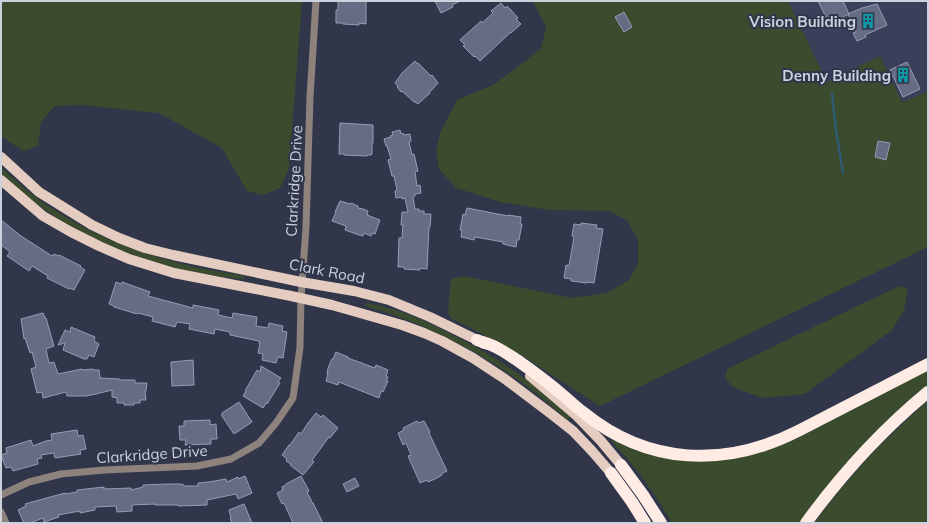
<svg xmlns="http://www.w3.org/2000/svg" width="929" height="524" font-family="Mulish,sans-serif">
<style>
.built{fill:#38405a}
.green{fill:#3b4b2d}
.lines{fill:none;stroke-linecap:round;stroke-linejoin:round}
.stream{stroke:#305973;stroke-width:2.5}
.building{fill:#656c83;stroke:#959db5}
.minor{stroke:#8e827d;stroke-width:7}
.major{stroke:#e4ccc1;stroke-width:10}
.highway{stroke:#feece4;stroke-width:12}
.labels{text-anchor:middle;dominant-baseline:central;stroke-width:4;stroke-linejoin:round;paint-order:stroke}
.poi-label{font-size:15px;font-weight:bold;fill:#ccd1de;stroke:#31364b;text-anchor:end}
.street-label{font-size:15px;fill:#ccd1de;stroke:#31364b}
</style>
<rect width="100%" height="100%" fill="#31364b"/>
<!-- built -->
<path class="built" d="M788 1H928V91L903 102 880 56 827 83Z"/>
<!-- green -->
<path class="green" d="M1 1H302L289 168 280 188 263 195 247 191 222 148 159 113 82 105 55 106 41 122 38 146 23 151 1 136Z
M533 1H788L827 82 880 56 902 102 928 91V247L600 406 518 353 451 318 448 312 451 279 464 276 572 298 607 293 629 280 638 263V240L627 220 609 211 549 210 500 202 456 188 439 169 436 151 440 133 457 100 493 85 527 60 541 48 546 27Z
M1 167C14 179 27 191 41 201 83 231 129 250 179 263 200 269 223 272 245 276L244 279C227 278 210 275 193 272 121 257 54 224 1 175Z
M899 286 908 289 904 310 892 330 805 394 763 398 733 387 725 378 727 369Z
M366 303C398 308 429 322 457 337 488 353 517 371 544 393L543 394 547 398 548 397 571 416 567 420C523 379 472 347 417 324 400 317 383 311 365 306Z
M928 369V385C882 420 847 466 809 510L800 523H672C660 502 646 482 631 463 625 455 617 449 612 441L613 439 723 459Z
M928 400V520L922 523H814L842 487 878 447Z"/>
<g class="lines">
<!-- stream -->
<path class="stream" d="M832 94 836 130 843 173"/>
</g>
<!-- building -->
<path class="building" d="M338 1H366V24L359 23V25L343 24V23H336V10H338Z
M435 1H460L452 5 453 7 441 13Z
M818 1H843L849 14 837 20 835 16 827 19Z
M501 3 505 8 507 6 511 10 518 18 516 19 521 24 511 33V32L480 61 475 56 474 57 463 46 465 45 460 40 481 21 482 23 493 13 491 11Z
M877 4 887 25 865 35 866 37 857 41 853 33 856 32 848 14 862 8Z
M624 12 632 27 624 32 615 17Z
M415 61 418 64V63L431 76 432 75 438 83 429 93H430L418 104 415 102H414L402 91 401 92 397 87 398 86 395 83 402 73Z
M907 62 920 89 903 97 890 70Z
M340 123 373 125V143H372V154L371 155H367V156L344 155V154H339Z
M400 130 401 134 403 133 404 135 410 134 411 141 409 142 412 155 414 154 418 171 415 172 417 186 420 185 421 193 415 194V196L413 197 415 209H419V211H424V214H431L430 227H429L427 269 420 268V270L404 269V267H398L399 238H402L403 225H401L402 212H408L405 198 402 199V197L396 198 395 191 397 190 394 176H392L388 160 391 159 387 146H386L384 139 391 137 390 136 393 135 392 132Z
M878 141 890 143 886 160 875 157Z
M340 201 350 204 351 203 358 206V208L363 209 368 211 367 215 380 220 375 234 372 233 371 236 364 233 363 236 359 235 345 230 346 226 332 221 336 212H335Z
M467 208 508 216V215L521 217 520 224H522L521 229 519 240H517L516 247 503 244V242L475 237 474 240 461 237 462 230H460L463 214 465 215Z
M1 220 21 236 52 256 54 254 59 256V255L81 266 80 267 85 270 74 290 70 288 69 289 47 278 48 276 32 266 29 271 7 256 10 252 1 245Z
M581 223 597 225 596 228 603 229 594 283 587 282V283L571 281V279L564 278 566 265 569 266 574 237 572 236 574 224 581 225Z
M116 282 121 284 122 282 150 292 148 296 193 308V305L219 310 218 315 232 318 233 313 257 317 256 326 268 328 269 323 283 326 282 331 287 332 283 358 278 357 276 363 262 360 263 354 258 353 260 343H259V341L230 335V332L215 329 214 334 189 329 190 324 177 322 175 327 152 321 153 317 138 313 137 314 114 307V306L109 304Z
M43 313 45 318H46L54 346 46 349 49 363 54 362 58 374 82 369V370L93 369V370H99L100 378 120 379V380H135V383H147L146 391H145L146 400H140V403H134V405H124V403H117V398L112 397V390L96 394 86 396H67L66 392 43 398 42 392 37 393 31 369 36 367 32 352 30 353 25 338 24 339 21 319Z
M71 327 95 337 94 341 99 344 94 357 89 355 87 359H84L63 350 65 343 58 345 65 330 70 332Z
M336 352 348 357V358L375 368 376 365 388 370 386 376 388 377 386 381H388L383 392 381 391 379 398 339 382 338 385 326 381 328 374H327L328 368 332 359H333Z
M193 360 194 385 172 386 171 362Z
M261 366 281 378 278 382 280 383 267 404 266 403 263 408 243 396 246 391H245L257 370 260 372Z
M239 402 252 422 234 434 222 416V413Z
M316 413 321 417 323 415 338 428 330 438 329 437 312 460 314 462 303 475 290 465 291 464 286 461 287 459 282 455 289 445H290L299 432 301 434 308 423Z
M210 420V425L216 424 217 439H211V444L185 445 186 440H180L179 426H184V421Z
M417 421 418 423 424 421 430 432 429 433 447 471 441 474 442 475 437 478 428 482 427 480 420 483 408 456 411 455 406 443 403 445 398 433 404 430 403 428Z
M77 430 78 436 83 435 86 449 80 450 81 454 55 458 54 453 41 455 42 458 37 459 38 464 13 471 11 467 6 468 1 455 7 453 6 448 31 440 33 446 46 441 52 440 51 434Z
M245 476 252 493 238 499 236 494 207 500V505L178 506V505H155V504L132 505V511L117 512 116 506 95 507V510L80 513V511L58 515 59 517 44 522 43 518 30 523H24L18 510 26 506 25 504 32 502 65 493V494L77 492V490L104 487V489L131 488V490L143 487V485L167 484H180L184 485V486H198V483L209 482 226 479 227 482 238 477V479Z
M301 476 309 491 307 492 313 504V503L323 523H293L284 503 282 504 277 493 283 490 282 487 286 485V484Z
M355 478 359 486 347 492 343 484Z
M244 504 252 523H232L230 518H231L229 510Z"/>
<g class="lines">
<!-- minor -->
<path class="minor" d="M1 495 29 482 61 474 104 470 197 466 231 459 259 443 276 423 293 398 300 347 301 298 306 227 310 97 316 1
M1 512 6 523"/>
<!-- major -->
<path class="major" d="M1 157 39 192 92 225 119 238 145 248 173 255 301 282 354 291 389 300 430 317 477 340 484 344
M1 180 43 216 71 232 99 246 129 259 174 273 291 296 332 305 402 325 424 333 442 341 473 358 505 379 550 413 573 431 592 451 611 473
M530 376 577 416 601 441 621 465"/>
<!-- highway -->
<path class="highway" d="M477 340C482 342 487 343 491 345 501 349 509 355 517 360 534 372 550 384 565 397 572 403 577 408 584 413 648 465 725 468 798 431L928 364
M621 465 643 495 661 523
M611 473 632 502 645 523
M806 523C841 475 882 430 928 392"/>
</g>
<!-- icons -->
<defs>
<g id="building-bare" transform="scale(1.2)"><path d="M-4-6H4V6H1V3H-1V6H-4ZM-2.5-4.3h1.7v1.8h-1.7ZM.8-4.3h1.7v1.8H.8ZM-2.5-1h1.7V.8h-1.7ZM.8-1h1.7V.8H.8Z" fill="#0f9aa8" stroke="#31364b" stroke-width="2.5" paint-order="stroke"/></g>
</defs>
<g fill-rule="evenodd">
<use href="#building-bare" x="868" y="21"/>
<use href="#building-bare" x="903" y="75"/>
</g>
<g class="labels">
<!-- poi labels -->
<g class="poi-label">
<text x="856" y="21">Vision Building</text>
<text x="891" y="75">Denny Building</text>
</g>
<!-- street labels -->
<g class="street-label">
<text transform="translate(294 181) rotate(-87)">Clarkridge Drive</text>
<text transform="translate(327 271) rotate(11)">Clark Road</text>
<text transform="translate(152 454) rotate(-4)">Clarkridge Drive</text>
</g>
</g>
<!-- border -->
<rect width="929" height="524" fill="none" stroke="#ccd1de" stroke-width="4"/>
</svg>
